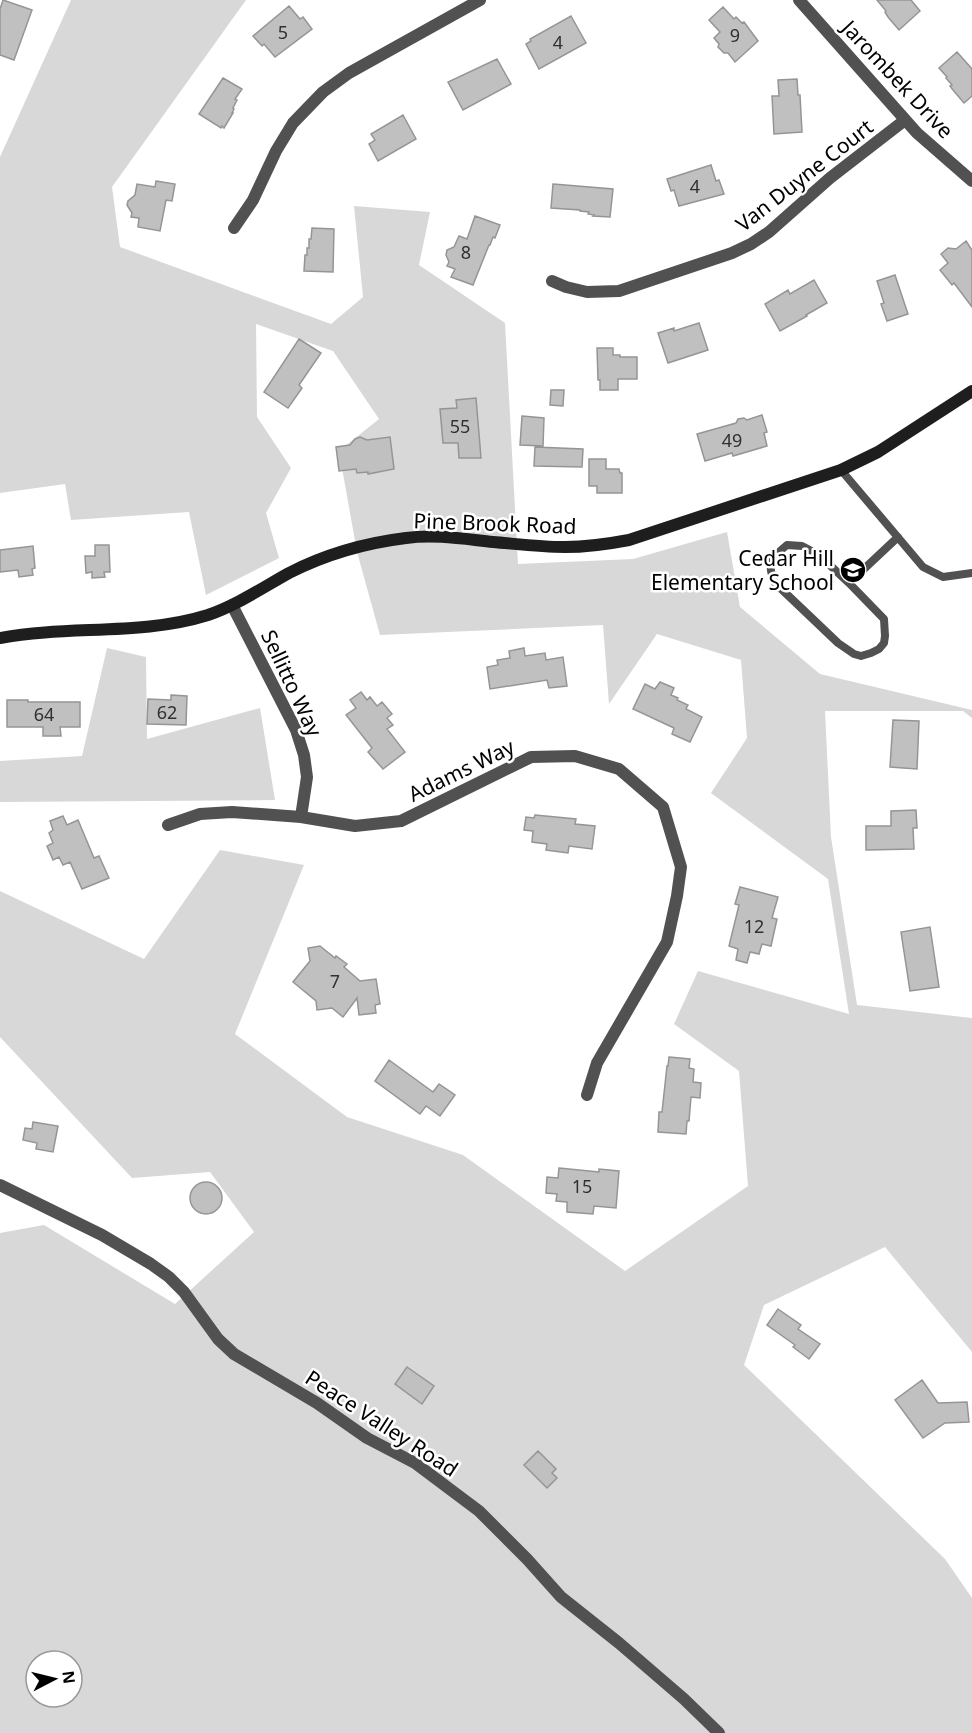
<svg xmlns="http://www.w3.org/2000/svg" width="972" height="1733" font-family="'Noto Sans',sans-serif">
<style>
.green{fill:#d8d8d8;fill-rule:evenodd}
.building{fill:#c0c0c0;stroke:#959595;stroke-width:1.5}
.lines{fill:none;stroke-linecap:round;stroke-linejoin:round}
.lane{stroke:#515151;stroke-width:8}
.street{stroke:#515151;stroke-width:12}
.secondary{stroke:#1e1e1e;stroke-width:12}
.labels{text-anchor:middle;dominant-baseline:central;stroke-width:5;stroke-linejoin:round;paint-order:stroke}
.number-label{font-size:18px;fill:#303030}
.street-label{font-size:21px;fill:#000;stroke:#fff}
.poi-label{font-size:21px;fill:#000;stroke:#fff;text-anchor:end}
</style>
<rect width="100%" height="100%" fill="#fff"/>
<!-- green -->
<path class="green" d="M71 0H246L112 187 120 247 331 324 363 297 354 206 430 212 419 265 505 323 518 564 633 559 727 532 740 607 820 674 972 710V718L963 711H825L831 837 857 1005 972 1018V1352L885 1247 764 1305 744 1365 945 1559 972 1598V1733H0V1233L44 1225 175 1304 254 1232 210 1172 132 1178 0 1037V891L144 959 220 850 304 865 235 1034 347 1117 463 1155 625 1271 748 1186 739 1071 674 1024 698 971 849 1014 828 879 711 793 747 738 741 660 657 634 609 704 603 625 380 635 357 552 339 451 379 419 333 351 256 324 257 417 291 468 266 513 279 558 206 595 189 512 71 520 65 484 0 493V157ZM36 1661H72V1697H36Z
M107 648 146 657 147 739 260 708 275 800 0 802V761L82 756Z"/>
<!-- building -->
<path class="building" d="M3 0 32 10 14 60 0 55V9Z
M877 0H911L920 11 899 30 888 17 885 12 886 11Z
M289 6 300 19 303 17 312 29 275 57 264 44 262 46 253 36Z
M723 7 734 19 736 17 742 23 744 22 758 41 735 62 728 53H724L718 47 719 44 714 38 720 32 709 20Z
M571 16 586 43 539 69 526 44 531 41 530 39Z
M957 52 972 69V96L964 103 953 90 950 86 952 85 946 78 947 77 939 68Z
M497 59 511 84 463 110 448 82Z
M223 78 242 89 235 99 237 100 233 108 234 109 232 113H233L224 128 222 126 221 128 199 114Z
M797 79 798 95H800L802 132 774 134 772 96H779L778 80Z
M403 115 416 139 378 161 369 144 375 140 371 134Z
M711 165 716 181 719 180 724 194 679 206 674 190 671 191 667 179Z
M156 181 175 184 172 201 166 200 160 231 138 227 139 218 131 217 132 213 127 205 128 201 135 195 137 184 155 187Z
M553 184 613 189 610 217 593 216 594 215 588 214 589 212 580 211V210L551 208Z
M475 216 500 225 495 238 493 237 490 245H489L473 285 451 277 455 269 447 266 449 262 446 255 447 250 454 247 459 236 467 239Z
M312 228 334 229 333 272 304 271 305 255H307V248H309V239H311Z
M966 241 972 250V307L954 283 952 285 940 270 948 263 941 254 948 248 956 249Z
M895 275 908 314 887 321 881 304 884 303 877 281Z
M814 280 827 303 806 315 807 316 780 331 765 304 788 290 790 294Z
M699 323 708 350 668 363 658 333 674 328V331Z
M299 339 321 353 299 385 302 388 288 408 264 392Z
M597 348H613V355H620V357H637V379H618V390H600V380H598Z
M551 390H564L563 406 550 405Z
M476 398 481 458H459L458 443H443L440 409 457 408 456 400Z
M762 415 767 432 764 433 767 446 733 456 732 453 705 461 697 434 736 423 738 419 744 418 747 420Z
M522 416 544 418 543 446 520 445Z
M360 437 367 440 390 437 394 469 368 474V472L357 473 356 469 339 471 336 447 350 445 355 439Z
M535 447 583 449 582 467 534 466Z
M589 459H606V469H619L620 473H622V493H597V486H589Z
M95 545H109L110 572H104L105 577 92 578V572L86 573 85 556H95Z
M33 546 35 568 32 569 33 575 19 577 18 570 0 572V550Z
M524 648 525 656 545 653 546 660 563 657 567 686 549 688 547 680 490 689 487 667 498 665 497 660 510 658 509 651Z
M660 682 674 688 671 695 678 698 677 700 688 705 686 709 702 717 690 742 672 734 674 728 633 709 645 684 655 689Z
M361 692 367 700 370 697 377 706 382 702 392 714 387 718 393 725 387 729 405 752 383 769 368 752 372 748 346 715 356 708 350 700Z
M171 695 187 696 186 725 147 724 148 699 171 700Z
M7 700H28V702H80V727H60L61 736H43V727H7Z
M893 720 919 721 917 769 890 767Z
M916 810 917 828H913L914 849 866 850V826H891V811Z
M535 815 576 819 575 824 595 826 592 849 569 846 568 853 546 850 547 844 532 842 533 831 524 830 526 817 534 818Z
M63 816 67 825 78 820 94 858 99 856 109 878 82 889 70 862 63 865 59 857 53 860 47 846 53 843 49 833 53 830 50 821Z
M740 887 778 897 772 918 777 919 771 946 762 944 759 954 750 952 747 963 736 960 738 949 729 946 739 905 735 904Z
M930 927 939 987 910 991 901 932Z
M320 946 335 958 336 956 347 964 344 967 360 981 376 979 380 1004 375 1005 376 1013 359 1015 357 998 343 1017 332 1008 317 1010 316 1001 293 982 310 961 308 948Z
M669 1057 690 1059 689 1068 694 1069 693 1082 701 1083 700 1098 691 1097 689 1121H687L686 1134 658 1132 659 1112H662L667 1066H668Z
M389 1060 433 1092 439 1084 455 1095 440 1116 426 1106 420 1114 375 1081Z
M33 1122 58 1126 53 1152 36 1149 37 1143 23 1140 25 1128 32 1129Z
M559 1168 599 1172V1169L619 1171 616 1208 594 1206 593 1214 567 1212V1202L556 1201 557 1194 546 1193 547 1177 558 1178Z
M190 1198a16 16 0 1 1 32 0a16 16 0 1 1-32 0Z
M778 1309 801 1325 798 1329 820 1344 809 1359 793 1347 795 1345 767 1325Z
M407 1367 434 1386 422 1404 395 1384Z
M922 1380 938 1403 967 1402 969 1422 945 1423 923 1438 895 1400Z
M538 1451 556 1469 552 1473 557 1478 547 1488 524 1465Z"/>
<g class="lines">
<!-- lane -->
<path class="lane" d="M841 470 923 567 943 577 972 573
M787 545 802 546 819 555 849 583 884 619 885 636 884 643 879 649 871 653 861 656 854 654 838 643 775 583C766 563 771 558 787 545Z
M849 583 898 537"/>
<!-- street -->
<path class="street" d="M799 0 917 133 972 181
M234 228 253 200 276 151 293 123 323 92 349 73 480 0
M552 281 566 287 587 292 619 291 732 253 751 244 769 232 830 178 905 120
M232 605 296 730 304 755 307 777 301 817
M168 825 200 814 232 812 301 817 355 826 401 821 531 757 575 756 619 769 663 807 681 867 677 896 667 942 597 1063 587 1095
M0 1185 102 1235 151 1264 169 1277 184 1292 218 1339 234 1354 317 1403 367 1438 415 1463 479 1511 527 1559 561 1597 619 1643 684 1699 719 1733"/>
<!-- secondary -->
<path class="secondary" d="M0 638C69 625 141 636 208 615 237 605 262 588 289 573 326 554 365 543 406 538 435 534 464 539 493 542 517 544 541 547 565 547 587 547 608 544 629 540L841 470 878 452 972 391"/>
</g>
<!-- icons -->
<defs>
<g id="school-disc" transform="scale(1.35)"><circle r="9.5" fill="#000" stroke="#fff"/><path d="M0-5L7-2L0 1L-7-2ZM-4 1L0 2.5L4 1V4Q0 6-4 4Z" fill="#fff"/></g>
</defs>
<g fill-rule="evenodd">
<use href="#school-disc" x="853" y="570"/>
</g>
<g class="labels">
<!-- number labels -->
<g class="number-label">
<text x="283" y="32">5</text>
<text x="735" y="35">9</text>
<text x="558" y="42">4</text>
<text x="695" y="186">4</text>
<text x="466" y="252">8</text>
<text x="460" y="426">55</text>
<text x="732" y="440">49</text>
<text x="167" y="712">62</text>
<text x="44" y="714">64</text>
<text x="754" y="926">12</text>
<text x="335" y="981">7</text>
<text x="582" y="1186">15</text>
</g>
<!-- street labels -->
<g class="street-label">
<text transform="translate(898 79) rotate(47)">Jarombek Drive</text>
<text transform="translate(804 175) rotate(-38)">Van Duyne Court</text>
<text transform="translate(495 523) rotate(2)">Pine Brook Road</text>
<text transform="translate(292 683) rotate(65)">Sellitto Way</text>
<text transform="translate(461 770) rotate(-26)">Adams Way</text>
<text transform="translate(382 1423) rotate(33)">Peace Valley Road</text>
</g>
<!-- poi labels -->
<g class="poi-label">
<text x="834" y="558">Cedar Hill<tspan x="834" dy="24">Elementary School</tspan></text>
</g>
</g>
<!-- north arrow -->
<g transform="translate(54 1679) rotate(83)"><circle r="28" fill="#ffffff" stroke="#999999" stroke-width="1.5"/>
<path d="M0-4.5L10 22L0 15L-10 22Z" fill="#000000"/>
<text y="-9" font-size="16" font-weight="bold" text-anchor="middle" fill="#000000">N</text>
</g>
</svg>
